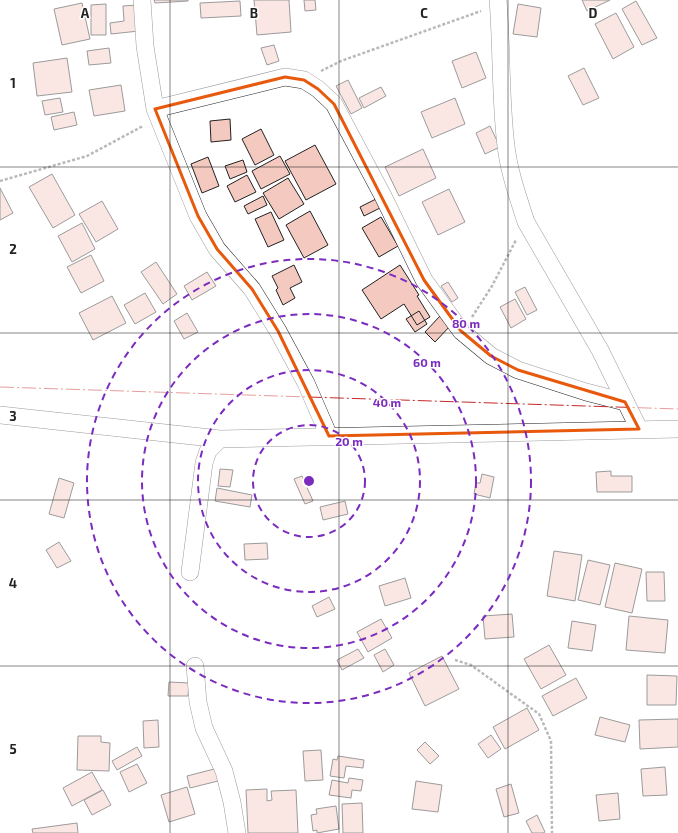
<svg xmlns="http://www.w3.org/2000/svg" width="678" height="833" font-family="'Exo 2',sans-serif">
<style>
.building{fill:#f3c9c0;stroke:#222}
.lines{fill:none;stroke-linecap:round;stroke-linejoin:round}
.minor-casing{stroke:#222;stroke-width:18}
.path{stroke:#646464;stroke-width:2.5;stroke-dasharray:3 2;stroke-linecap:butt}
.minor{stroke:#fff;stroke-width:17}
.power{stroke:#c62828;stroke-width:1;stroke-dasharray:14 3 2 3;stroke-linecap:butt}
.marked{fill:none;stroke:#e8590c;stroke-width:3;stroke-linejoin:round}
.grid{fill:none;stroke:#222;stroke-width:1;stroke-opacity:0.55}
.ring{fill:none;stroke:#7b2cbf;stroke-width:2;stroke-dasharray:7 5}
.grid-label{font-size:13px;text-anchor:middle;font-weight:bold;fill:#222;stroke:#fff;stroke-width:3;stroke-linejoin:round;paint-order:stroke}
.centre{fill:#7b2cbf;stroke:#fff;stroke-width:2}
.ring-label{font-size:12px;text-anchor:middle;font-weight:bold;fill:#7b2cbf;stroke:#fff;stroke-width:3;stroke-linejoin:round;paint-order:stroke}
</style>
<rect width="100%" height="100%" fill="#fff"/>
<!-- building -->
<path class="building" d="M154 0H188V1L155 3Z
M254 0H289L291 32 257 35Z
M304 0H315L316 10 305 11Z
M582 0H610L587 11Z
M240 1 241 16 201 18 200 3Z
M636 1 657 38 642 45 622 9Z
M82 3 90 39 62 45 54 9Z
M106 4V35H91V5Z
M518 4 541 8 537 37 513 34Z
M137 5 139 31 111 34 110 23 124 21 123 6Z
M616 13 634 47 613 59 595 24Z
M274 45 279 61 267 65 261 48Z
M109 48 111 63 89 65 87 51Z
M476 52 486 78 462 88 452 61Z
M67 58 72 92 37 96 33 63Z
M584 68 599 98 583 105 568 76Z
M348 80 362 108 351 114 336 86Z
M121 85 125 111 94 116 89 90Z
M381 87 386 96 364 108 359 98Z
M60 98 63 112 45 115 42 101Z
M455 98 465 124 432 138 421 112Z
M74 112 77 125 54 130 51 117Z
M230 119 231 140 211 142 210 121Z
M490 126 500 147 485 154 476 133Z
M261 129 274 155 255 165 242 139Z
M315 145 336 184 306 200 285 161Z
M423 149 436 178 399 196 385 167Z
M280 156 290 174 261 189 252 171Z
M208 157 219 186 202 193 191 164Z
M243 160 247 172 230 179 225 166Z
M52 174 75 215 53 228 29 187Z
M247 175 256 192 235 202 227 186Z
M288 178 304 204 279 219 263 193Z
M0 188 13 213 0 220Z
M449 189 465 222 438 235 422 202Z
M263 196 267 205 248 214 244 206Z
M378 198 382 207 364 216 360 207Z
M102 201 118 229 96 242 79 214Z
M310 211 328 245 304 258 286 225Z
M271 212 284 240 268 247 255 219Z
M381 217 398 246 379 257 362 228Z
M82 223 95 249 72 262 58 236Z
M91 255 104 281 81 293 67 267Z
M156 262 177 294 163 304 141 272Z
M294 265 302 282 290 288 295 298 283 305 276 290 278 288 272 276Z
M400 265 419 295 417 296 430 317 417 325 404 304 381 319 362 290Z
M207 272 216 286 192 300 184 286Z
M448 282 458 298 452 302 441 286Z
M525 287 537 310 527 315 515 292Z
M145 293 156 312 135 324 124 305Z
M112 296 126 323 93 340 79 313Z
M515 299 526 319 511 328 500 307Z
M419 311 427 324 415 332 406 319Z
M187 313 198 332 184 339 174 321Z
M440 316 451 325 435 342 425 332Z
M220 469 233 470 230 487 218 486Z
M611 471V476H632V492H597L596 472Z
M482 474 494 477 490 498 474 494 476 483H480Z
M302 476 313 501 305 504 294 479Z
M59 478 74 483 64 518 49 514Z
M217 488 252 495 250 507 215 501Z
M345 501 348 514 323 520 320 507Z
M59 542 71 561 57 568 46 550Z
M267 543 268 559 245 560 244 544Z
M554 551 582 555 575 601 547 596Z
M588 560 610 565 600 605 578 600Z
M615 563 642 569 632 613 605 607Z
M646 572H664L665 601H647Z
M405 578 411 598 385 606 379 586Z
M329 597 335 609 317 617 312 606Z
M512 614 514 637 485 639 483 616Z
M629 616 668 620 665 653 626 650Z
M381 619 392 638 368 652 357 632Z
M572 621 596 625 592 651 568 648Z
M549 645 566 675 541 689 524 659Z
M358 649 364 658 342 670 337 660Z
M385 649 394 665 383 672 374 655Z
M442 656 459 689 425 706 409 673Z
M647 675 677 676 676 705H647Z
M576 678 587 698 553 716 542 696Z
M169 682 189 683 188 696H168Z
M527 708 539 730 505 749 493 727Z
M600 717 630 725 625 742 595 735Z
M678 719V747L640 749 639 720Z
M158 720 159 747 144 748 143 721Z
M491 735 501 749 488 758 478 744Z
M78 736H101V742L110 743 109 771 77 770Z
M425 742 439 756 430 764 417 750Z
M137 747 142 756 117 770 112 761Z
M321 750 323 780 305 781 303 751Z
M338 756 364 760 363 768 346 766 344 778 330 776 333 759 337 760Z
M137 764 147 783 129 792 120 772Z
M665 767 667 795 643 796 641 769Z
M218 768 222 780 190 788 187 776Z
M92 772 102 790 72 806 63 788Z
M349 778 363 780 361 791 352 790 351 798 329 795 332 780 348 783Z
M416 781 442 785 438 812 412 809Z
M511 784 519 813 504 817 496 789Z
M187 787 195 814 169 822 161 795Z
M267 789V801L272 800 271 791 296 790 298 833H248L246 790Z
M103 790 111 805 92 815 84 800Z
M618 793 620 819 599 821 596 795Z
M362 803 363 833H343L342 804Z
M336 806 339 829 317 833V830L313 831 311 815 317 814 316 809Z
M537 815 545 832 543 833H532L526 821Z
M77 823 78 833H33L32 829Z"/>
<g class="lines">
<!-- minor casing -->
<g class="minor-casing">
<path id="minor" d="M142 0 145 46 155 109 198 216 217 249 252 289 278 331 306 383 329 436
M498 0C502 48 500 98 506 146 509 172 518 197 526 222L600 350 639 429
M155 109 285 77 304 80 318 89 334 104 383 196 424 280 461 331 491 356 518 370 586 392 625 402
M0 415 220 439 678 429
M190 572 204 463 208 451 220 439
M195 666 198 702 204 728 224 771 232 802 237 833"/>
</g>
<!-- path -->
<path class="path" d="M321 71 341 61 481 11
M0 181 87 156 143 126
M472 317 492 286 516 240
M455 660 471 665 539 714 551 741 552 833"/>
<!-- minor -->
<use href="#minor" class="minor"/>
<!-- power -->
<path class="power" d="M0 387 678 409"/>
</g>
<!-- marked area -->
<path d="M0 0H678V833H0ZM285 77 304 80 318 89 334 104 424 280 461 331 491 356 518 370 625 402 639 429 329 436 278 331 252 289 217 249 198 216 155 109Z" fill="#fff" fill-opacity=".55" fill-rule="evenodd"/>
<path class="marked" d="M285 77 304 80 318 89 334 104 424 280 461 331 491 356 518 370 625 402 639 429 329 436 278 331 252 289 217 249 198 216 155 109Z"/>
<!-- grid -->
<path class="grid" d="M170 0V833M339 0V833M508 0V833M0 167H678M0 333H678M0 500H678M0 666H678"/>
<!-- distance rings -->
<g class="ring">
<circle cx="309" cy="481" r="56"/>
<circle cx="309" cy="481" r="111"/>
<circle cx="309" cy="481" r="167"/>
<circle cx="309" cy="481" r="222"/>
</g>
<g class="grid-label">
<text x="85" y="18">A</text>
<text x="254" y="18">B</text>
<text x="424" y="18">C</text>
<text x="593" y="18">D</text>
<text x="13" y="88">1</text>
<text x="13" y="254">2</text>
<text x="13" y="421">3</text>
<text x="13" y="588">4</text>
<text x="13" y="754">5</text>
</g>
<circle cx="309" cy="481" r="6" class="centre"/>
<g class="ring-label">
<text x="466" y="328">80 m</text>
<text x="427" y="367">60 m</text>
<text x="387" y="407">40 m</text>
<text x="349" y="446">20 m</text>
</g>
</svg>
